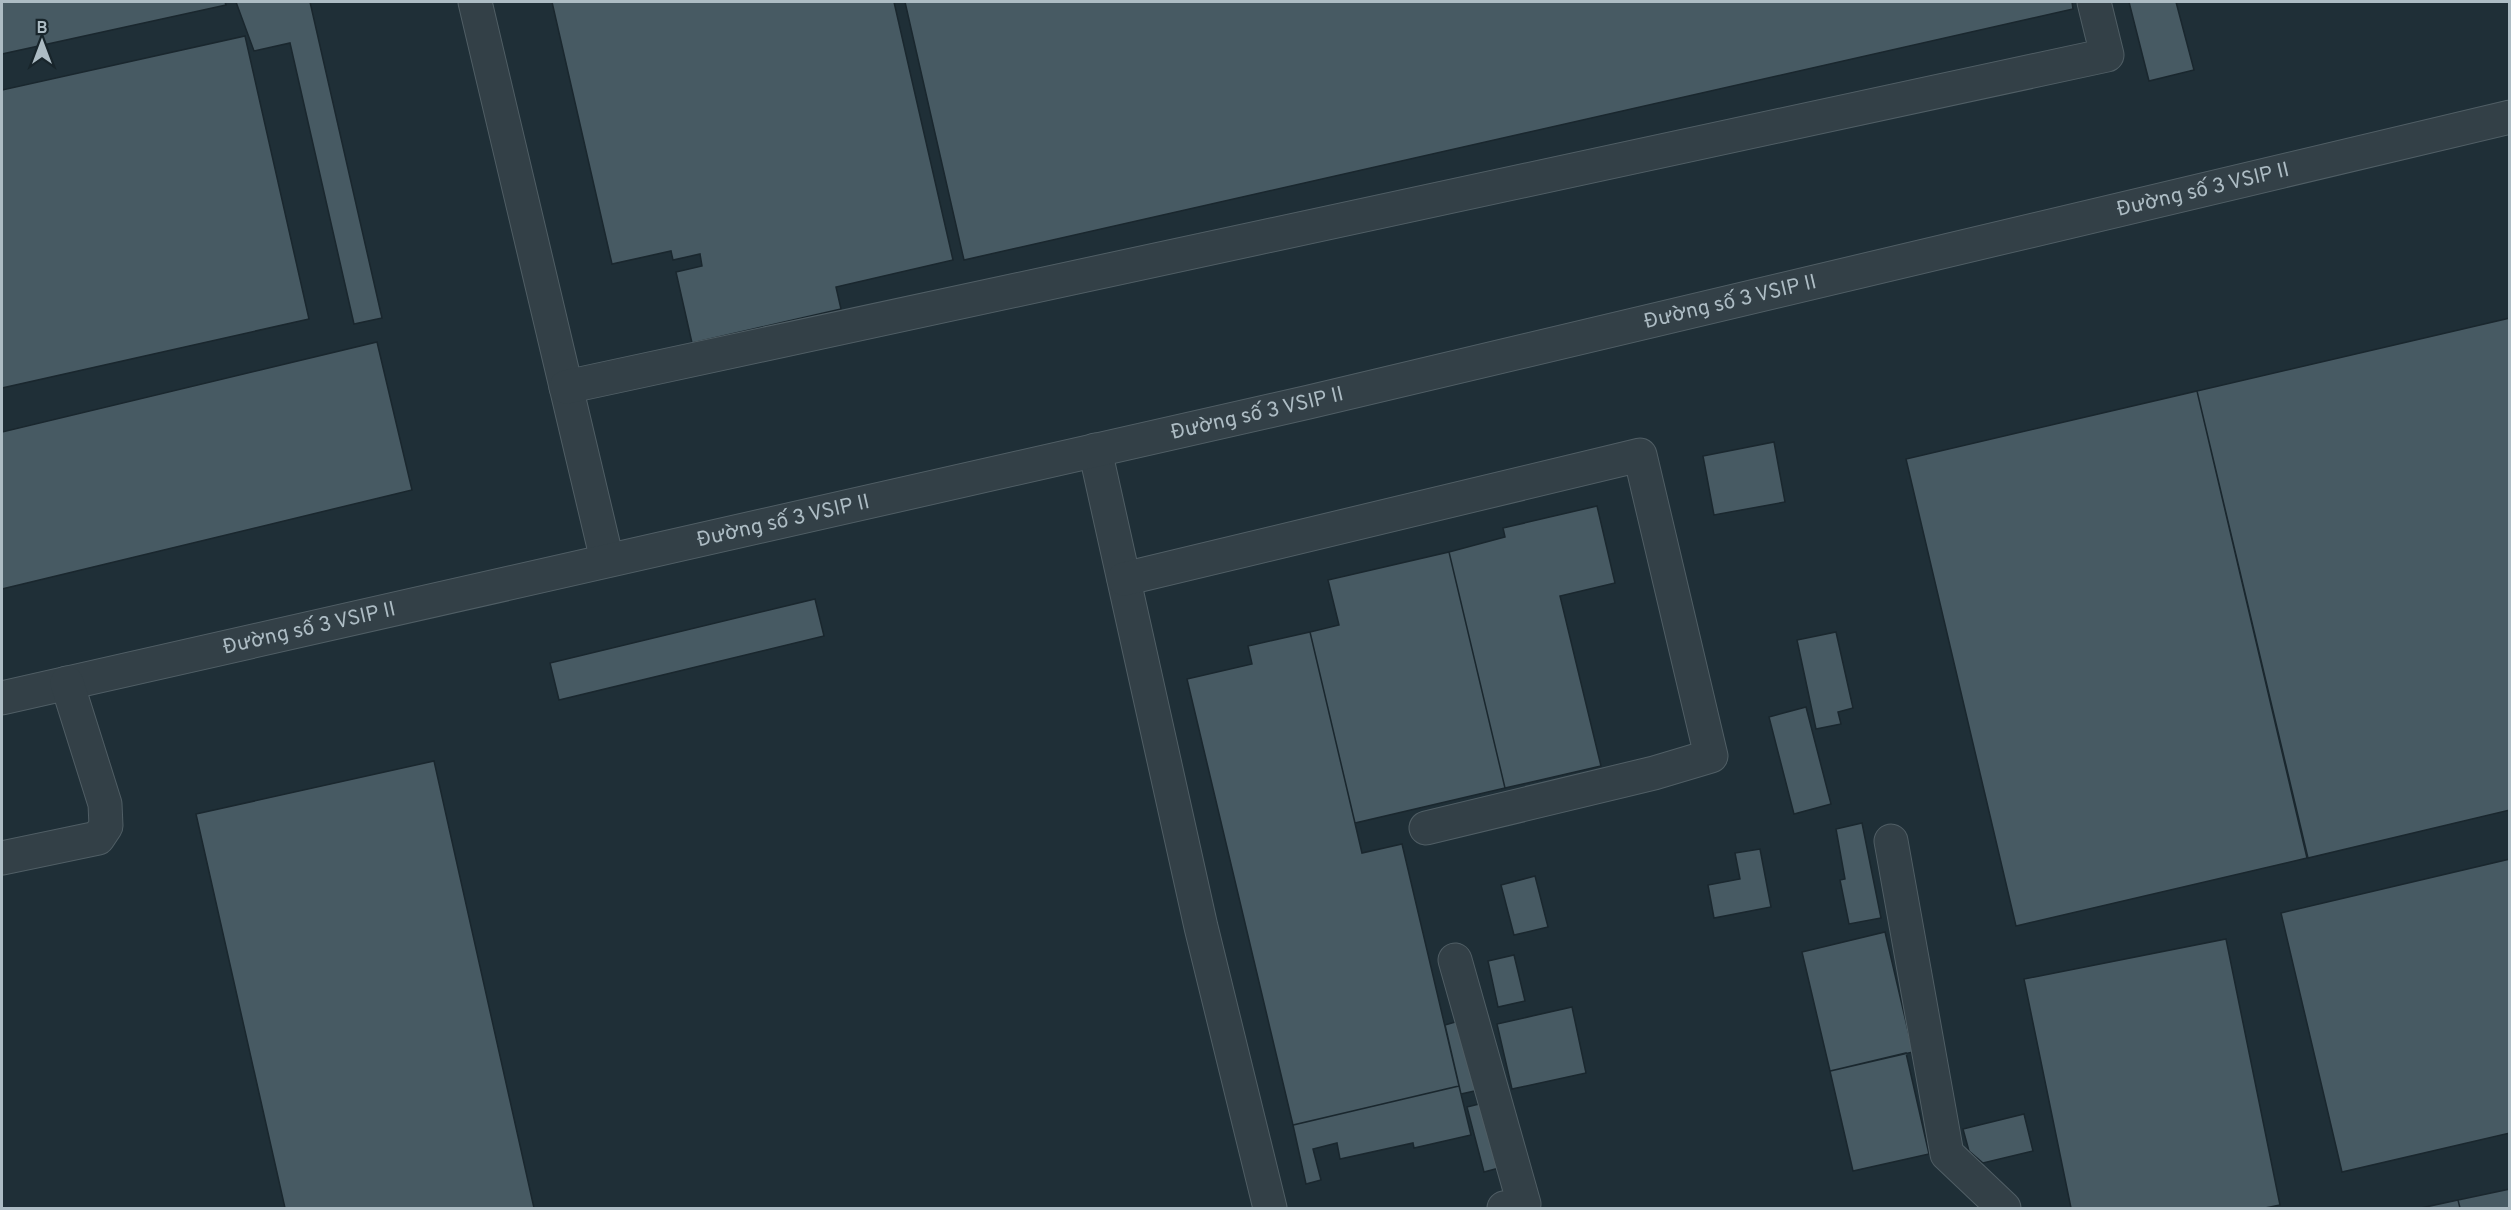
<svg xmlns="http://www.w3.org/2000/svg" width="2511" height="1210" font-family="Overpass,sans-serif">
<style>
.building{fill:#475a63;stroke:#1a272e;stroke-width:1.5}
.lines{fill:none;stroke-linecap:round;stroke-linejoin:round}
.minor-casing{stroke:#505e65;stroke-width:35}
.minor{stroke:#334047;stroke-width:33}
.labels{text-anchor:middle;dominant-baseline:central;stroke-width:4.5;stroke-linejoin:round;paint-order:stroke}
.street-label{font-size:21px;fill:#adbcc4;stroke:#18252b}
</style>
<rect width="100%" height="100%" fill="#1f2f37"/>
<!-- building -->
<path class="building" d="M2 2H225L226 5 2 54Z
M236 2H310L382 318 354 324 290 43 254 51Z
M552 2H894L953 260 836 287 841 309 692 343 676 272 702 266 700 254 673 260 671 251 612 264Z
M905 2H2072L2073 9 964 260Z
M2129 2H2176L2194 70 2149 81Z
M245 36 309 319 2 388V90Z
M2510 318V810L2308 858 2197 391Z
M377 342 412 490 2 589V432Z
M2197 391 2307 858 2016 926 1906 459Z
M1774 442 1785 502 1714 515 1703 456Z
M1597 506 1615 583 1560 596 1601 766 1505 788 1449 552 1505 537 1503 528Z
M1449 552 1505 788 1355 823 1310 632 1339 625 1328 580Z
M815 599 824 636 559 700 550 663Z
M1310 632 1362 853 1402 844 1459 1086 1293 1125 1187 679 1252 664 1248 646Z
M1836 632 1853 708 1838 712 1841 724 1816 729 1797 640Z
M1806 707 1831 804 1794 814 1769 717Z
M434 761 534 1208H285L196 814Z
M1862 823 1881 918 1849 924 1840 880 1845 879 1836 829Z
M1760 849 1771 907 1714 918 1708 885 1740 879 1735 853Z
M2510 859V1133L2342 1172 2281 913Z
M1535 876 1548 927 1514 935 1501 885Z
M1885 932 1913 1052 1830 1071 1802 952Z
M2226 939 2280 1205 2265 1208H2071L2024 979Z
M1514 955 1525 1001 1498 1007 1488 961Z
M1572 1007 1586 1073 1512 1089 1497 1024Z
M1462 1020 1479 1090 1461 1094 1445 1025Z
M1906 1053 1929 1154 1853 1171 1830 1071Z
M1459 1086 1471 1135 1414 1148 1413 1143 1340 1159 1337 1143 1313 1149 1321 1180 1306 1184 1293 1125Z
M1483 1103 1499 1168 1484 1172 1467 1107Z
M2024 1114 2033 1151 1983 1163 1969 1151 1963 1129Z
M2510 1189V1208H2460L2458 1200Z
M2458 1200 2460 1208H2421Z"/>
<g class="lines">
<!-- minor casing -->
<g class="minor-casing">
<g id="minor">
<path d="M475 2 607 560"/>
<path d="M566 387 2107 55 2094 2"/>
<path d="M1095 450 1201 927 1270 1208"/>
<path d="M1124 579 1640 455 1711 756 1654 773 1426 828"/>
<path id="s1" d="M2 698 1309 402 2510 117"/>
<path d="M1891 841 1947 1154 2004 1208"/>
<path d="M2 858 98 838 106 826 105 804 67 683"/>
<path d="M1455 960 1524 1204 1504 1208"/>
</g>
</g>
<!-- minor -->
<use href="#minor" class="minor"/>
</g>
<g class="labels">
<!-- street labels -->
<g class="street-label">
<text stroke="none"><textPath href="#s1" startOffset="2259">Đường số 3 VSIP II</textPath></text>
<text stroke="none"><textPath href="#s1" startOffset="1773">Đường số 3 VSIP II</textPath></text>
<text stroke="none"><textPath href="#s1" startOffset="1287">Đường số 3 VSIP II</textPath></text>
<text stroke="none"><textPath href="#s1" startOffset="801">Đường số 3 VSIP II</textPath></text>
<text stroke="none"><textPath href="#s1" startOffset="315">Đường số 3 VSIP II</textPath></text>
</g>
</g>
<!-- border -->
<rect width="2511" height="1210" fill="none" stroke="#adbcc4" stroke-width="6"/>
<!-- north arrow -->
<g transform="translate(42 42)" stroke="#18252b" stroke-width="4.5" paint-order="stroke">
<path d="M0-4.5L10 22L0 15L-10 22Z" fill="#adbcc4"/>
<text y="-9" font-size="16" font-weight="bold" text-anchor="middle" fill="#adbcc4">B</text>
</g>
</svg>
